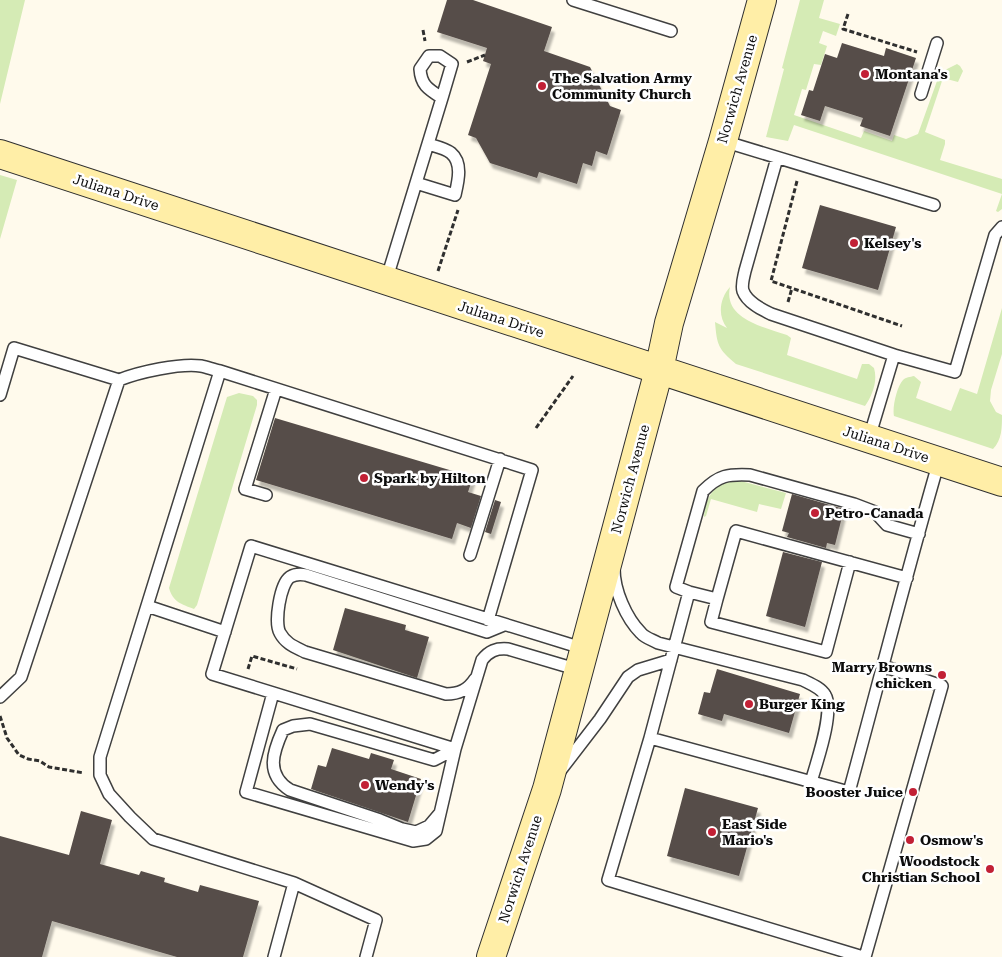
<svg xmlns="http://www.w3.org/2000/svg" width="1002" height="957" font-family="'Roboto Serif',serif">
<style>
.green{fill:#d5ebb5}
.building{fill:#564d49;filter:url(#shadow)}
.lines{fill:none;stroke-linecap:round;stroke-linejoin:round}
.lane-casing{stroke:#404040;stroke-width:14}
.secondary-casing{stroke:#2f2f2f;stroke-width:30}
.path{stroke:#2f2f2f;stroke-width:3;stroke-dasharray:5 2.5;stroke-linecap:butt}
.lane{stroke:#fff;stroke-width:11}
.secondary{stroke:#ffeea7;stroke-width:28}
.poi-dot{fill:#c22035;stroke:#fff;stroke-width:2}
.labels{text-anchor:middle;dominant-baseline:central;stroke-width:5;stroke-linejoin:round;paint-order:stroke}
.poi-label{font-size:14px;font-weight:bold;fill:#0d0d0d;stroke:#fff;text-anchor:start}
.street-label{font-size:14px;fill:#0d0d0d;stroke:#fff}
</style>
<defs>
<filter id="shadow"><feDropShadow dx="3" dy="5.5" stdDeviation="1" flood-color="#0004"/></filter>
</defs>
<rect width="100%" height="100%" fill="#fffaec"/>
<!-- green -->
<path class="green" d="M0 0H25L0 104Z
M800 0H824L819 18 840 24 836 36 823 31 819 43 827 46 821 65 814 64 806 90 802 89 794 115 861 138 864 131 892 141 894 135 906 139 918 134 937 81 947 69 957 64 960 66 963 71 958 82 943 78 925 132 945 140V144L940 160 1002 179V209L998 212 996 211 1002 194 794 125 788 141 766 137 784 69 782 68Z
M0 175 17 180 0 239Z
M730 287C723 319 764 327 787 335L791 338 787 355 857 379 862 364H869L874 368C878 381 872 396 865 406L736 364C718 349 717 345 715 322L727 328C717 315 720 298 730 287Z
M1002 308V354L991 390 990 401 996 412 1002 415C1002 427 1002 440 993 449L894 416C892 408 897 386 903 380 906 377 910 377 914 376L921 382 916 398 951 411 960 388 977 394Z
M239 393 253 396 257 400V405L197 605 194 609C181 604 173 602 169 588L227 397Z
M737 480 786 493 781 509 759 504 757 512 711 499 706 516 704 517C705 497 715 482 737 480Z"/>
<!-- building -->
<path class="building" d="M447 0H473L552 27 544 51 590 67 610 106 621 110 607 155 596 151 592 166 583 163 577 184 539 172 537 178 490 163 476 138 468 135 491 64 483 61 487 48 437 32Z
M842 43 884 56 886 48 916 58 890 136 860 126 863 118 825 106 820 121 801 115 809 90 813 91 825 54 837 58Z
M820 205 896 227 878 290 802 268Z
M275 418 473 477 468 492 481 496 471 528 457 523 452 539 256 480Z
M792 494 844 509 835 545 827 543 826 548 787 537 789 533 782 531Z
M495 500 501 502 491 534 485 532Z
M783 552 822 562 805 627 766 616Z
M345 608 406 625 405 630 429 637 417 678 333 650Z
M717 669 800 694 789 733 724 714 722 721 698 714 704 692 710 693Z
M332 748 369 759 371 753 394 760 391 769 421 779 408 822 311 789 318 765 326 767Z
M685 788 758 808 739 876 667 856Z
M81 811 112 820 100 864 139 875 141 871 165 878 164 882 198 892 200 885 259 901 243 957H177L52 921 42 957H0V836L69 855Z"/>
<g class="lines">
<!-- lane casing -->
<g class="lane-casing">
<path id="lane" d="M573 0 671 31
M921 94 937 43
M723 141 934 205
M777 158 745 271C744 276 741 285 743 291 747 302 761 309 771 314L894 355
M416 183 455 195C458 182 463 163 451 153 445 148 434 146 428 144
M386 281 442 98C428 89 421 85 420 69L429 56H440L452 64 442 98
M220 371 100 757V775L109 794 130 817 153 839 294 883 376 920 366 957
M0 395 14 348 119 380
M869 438 894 355 955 372 995 235 1002 227
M266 495 245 489 276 389
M470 555 500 459
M614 569C614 590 626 618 641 633 645 638 653 640 658 643L803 680C811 684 821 688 825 695 835 711 816 764 811 782
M907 578 736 531 717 599 689 592 650 738 849 792C879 682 907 571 939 461
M689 592 676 587 703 491C719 475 728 474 750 475L854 504 875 512 887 525 919 534
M717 599 711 622 826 652 850 562
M147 606 225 632
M579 670 508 649C496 648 489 651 482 660L455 749 212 674 251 546 585 649
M475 679C468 690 459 694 446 694L305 652C295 647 286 644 280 633 274 623 280 584 290 577 295 574 301 574 306 575L487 632 504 625
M273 693 246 792 413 841 426 839 436 831 455 749
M0 697 21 677 119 380C139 372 180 363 201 366 207 367 214 370 220 371L532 470 488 620
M650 738 608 880 863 957
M560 771 600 719 628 677 638 670 671 660
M440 813 429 826 416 832 402 829 380 820 290 790C265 774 273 752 283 730L293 726 310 724 434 760 455 749
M274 957 294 883
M865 957 942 686 883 666"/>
</g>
<!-- secondary casing -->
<g class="secondary-casing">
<path id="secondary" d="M0 154 1002 482
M491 957 547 789 659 370 669 323 723 141 762 0"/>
</g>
<!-- path -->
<path class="path" d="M848 14 843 29 917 52
M423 30 425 41
M467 62 485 55
M797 181 771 281 902 326
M438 271 458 210
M788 302 792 288
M536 428 573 376
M248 669 252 656 297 669
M0 716 7 738 19 755 28 759 40 761 49 767 84 773"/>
<!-- lane -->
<use href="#lane" class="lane"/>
<!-- secondary -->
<use href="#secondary" class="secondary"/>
</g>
<!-- markers -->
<g class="poi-dot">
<circle cx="865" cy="74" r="5"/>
<circle cx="542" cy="86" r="5"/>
<circle cx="854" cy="243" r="5"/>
<circle cx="364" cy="478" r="5"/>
<circle cx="815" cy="513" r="5"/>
<circle cx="942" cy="675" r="5"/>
<circle cx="749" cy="704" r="5"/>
<circle cx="365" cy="785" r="5"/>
<circle cx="913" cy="792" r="5"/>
<circle cx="712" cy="832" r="5"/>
<circle cx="910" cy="840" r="5"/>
<circle cx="990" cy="869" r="5"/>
</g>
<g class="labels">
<!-- poi labels -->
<g class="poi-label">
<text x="875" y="74">Montana's</text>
<text x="552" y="78">The Salvation Army<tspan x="552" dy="16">Community Church</tspan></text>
<text x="864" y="243">Kelsey's</text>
<text x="374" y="478">Spark by Hilton</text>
<text x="825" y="513">Petro-Canada</text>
<text x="932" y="667" text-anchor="end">Marry Browns<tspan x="932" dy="16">chicken</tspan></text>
<text x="759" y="704">Burger King</text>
<text x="375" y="785">Wendy's</text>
<text x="903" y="792" text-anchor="end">Booster Juice</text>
<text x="722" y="824">East Side<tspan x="722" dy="16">Mario's</tspan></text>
<text x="920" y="840">Osmow's</text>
<text x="980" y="861" text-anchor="end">Woodstock<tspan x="980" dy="16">Christian School</tspan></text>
</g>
<!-- street labels -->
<g class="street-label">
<text transform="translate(737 89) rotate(-74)">Norwich Avenue</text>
<text transform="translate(116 192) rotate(18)">Juliana Drive</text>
<text transform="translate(501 319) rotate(18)">Juliana Drive</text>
<text transform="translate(886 444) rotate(18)">Juliana Drive</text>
<text transform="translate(630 479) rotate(-75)">Norwich Avenue</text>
<text transform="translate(520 869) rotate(-72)">Norwich Avenue</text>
</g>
</g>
</svg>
